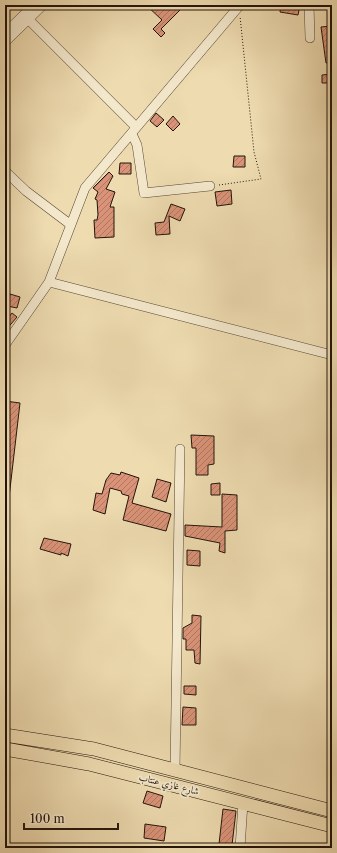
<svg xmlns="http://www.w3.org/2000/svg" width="337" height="853" font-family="'Libre Caslon Text',Amiri,serif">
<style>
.building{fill:url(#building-hatch);stroke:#22140b}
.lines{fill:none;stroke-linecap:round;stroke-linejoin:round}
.minor-casing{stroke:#554634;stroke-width:10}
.highway-casing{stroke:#22140b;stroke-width:14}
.path{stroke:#22140b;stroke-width:1;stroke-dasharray:1 2;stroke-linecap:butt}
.minor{stroke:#f4e8cc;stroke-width:9}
.highway{stroke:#eedbb0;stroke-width:13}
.labels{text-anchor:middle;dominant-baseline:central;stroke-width:3.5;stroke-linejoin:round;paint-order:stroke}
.street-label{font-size:10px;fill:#22140b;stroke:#f4e8cc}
</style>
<defs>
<pattern id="building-hatch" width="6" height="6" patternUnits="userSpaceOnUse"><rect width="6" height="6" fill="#da9378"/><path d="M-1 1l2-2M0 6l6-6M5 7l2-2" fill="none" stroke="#b07761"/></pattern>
</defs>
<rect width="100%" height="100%" fill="#eedbb0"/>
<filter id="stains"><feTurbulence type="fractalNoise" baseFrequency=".005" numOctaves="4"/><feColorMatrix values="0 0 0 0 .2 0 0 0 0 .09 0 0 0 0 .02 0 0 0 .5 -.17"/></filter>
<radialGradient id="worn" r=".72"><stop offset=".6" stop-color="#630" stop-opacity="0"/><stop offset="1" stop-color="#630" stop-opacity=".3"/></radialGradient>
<!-- building -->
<path class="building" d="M146 5H185L161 29 165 33 161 37 153 29 162 20Z
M281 5H300L298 15 280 12Z
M332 26V62L326 63 321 27Z
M332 74V83H322V75Z
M156 113 164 120 157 127 150 121Z
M173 116 180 124 173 131 166 124Z
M234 156H245V167H233Z
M120 163H131V174H119Z
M109 172 113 176 106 189 115 192 110 207H114V237L95 238 94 220H97L98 215 97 200 95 199 98 192 93 188Z
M231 190 232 204 217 206 215 192Z
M171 204 185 209 180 221 169 216 170 234 156 235 155 223 164 222Z
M10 294 20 297 17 308 7 306Z
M12 313 17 317 5 331V322Z
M5 401 20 403 8 506 5 505Z
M191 435 214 436V464L208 465V475H196V448H192Z
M121 472 139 478 132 503 171 514 166 531 123 520 129 496 122 494 121 491 110 488 105 514 93 510 96 493 102 494 106 480 111 473 120 475Z
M157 479 171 483 166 502 152 497Z
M220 483V495H211V484Z
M222 494 237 495V530L225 531V553L219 551 220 543 185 536V525L222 527Z
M44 538 71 544 68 556 61 553V555L40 549Z
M187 550 200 551V566L187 565Z
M192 615 201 616 200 664 195 663 194 650H186V639H183V628L192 623Z
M184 686H196V695L184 694Z
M183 707 196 708V725H182Z
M147 791 163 796 160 808 143 803Z
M223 809 236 811 232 845 219 844Z
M145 824 166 827 164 841 144 838Z"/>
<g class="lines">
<!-- minor casing -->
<g class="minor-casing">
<path id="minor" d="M309 5 310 38
M28 19 136 127
M5 33 34 5
M5 42 43 5
M132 134 137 145 144 193 210 186
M5 171 26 191 71 225
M49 282 332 355
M5 345 49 282 85 188 240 5
M175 770 180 449
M240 848 243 803"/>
</g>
<!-- highway casing -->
<g class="highway-casing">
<path id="highway" d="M5 735 94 749 332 811
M5 749 89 764 332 826"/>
</g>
<!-- path -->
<path class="path" d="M219 185 261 179 254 152 240 16"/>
<!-- minor -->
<use href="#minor" class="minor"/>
<!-- highway -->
<use href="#highway" class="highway"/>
</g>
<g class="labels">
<!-- street labels -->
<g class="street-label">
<text transform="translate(169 784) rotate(14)">شارع غازي عنتاب</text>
</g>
</g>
<!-- margin -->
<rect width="337" height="853" fill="none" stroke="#eedbb0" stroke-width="20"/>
<rect x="6" y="6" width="325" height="841" fill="none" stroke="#22140b" stroke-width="2"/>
<rect x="10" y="10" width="317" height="833" fill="none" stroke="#22140b"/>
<!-- scale -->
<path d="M24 823v6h94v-6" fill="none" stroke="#22140b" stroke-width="2"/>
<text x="30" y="823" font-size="12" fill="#22140b" stroke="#f4e8cc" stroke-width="3" paint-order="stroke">100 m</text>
<rect width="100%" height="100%" filter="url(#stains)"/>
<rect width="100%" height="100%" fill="url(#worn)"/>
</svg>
